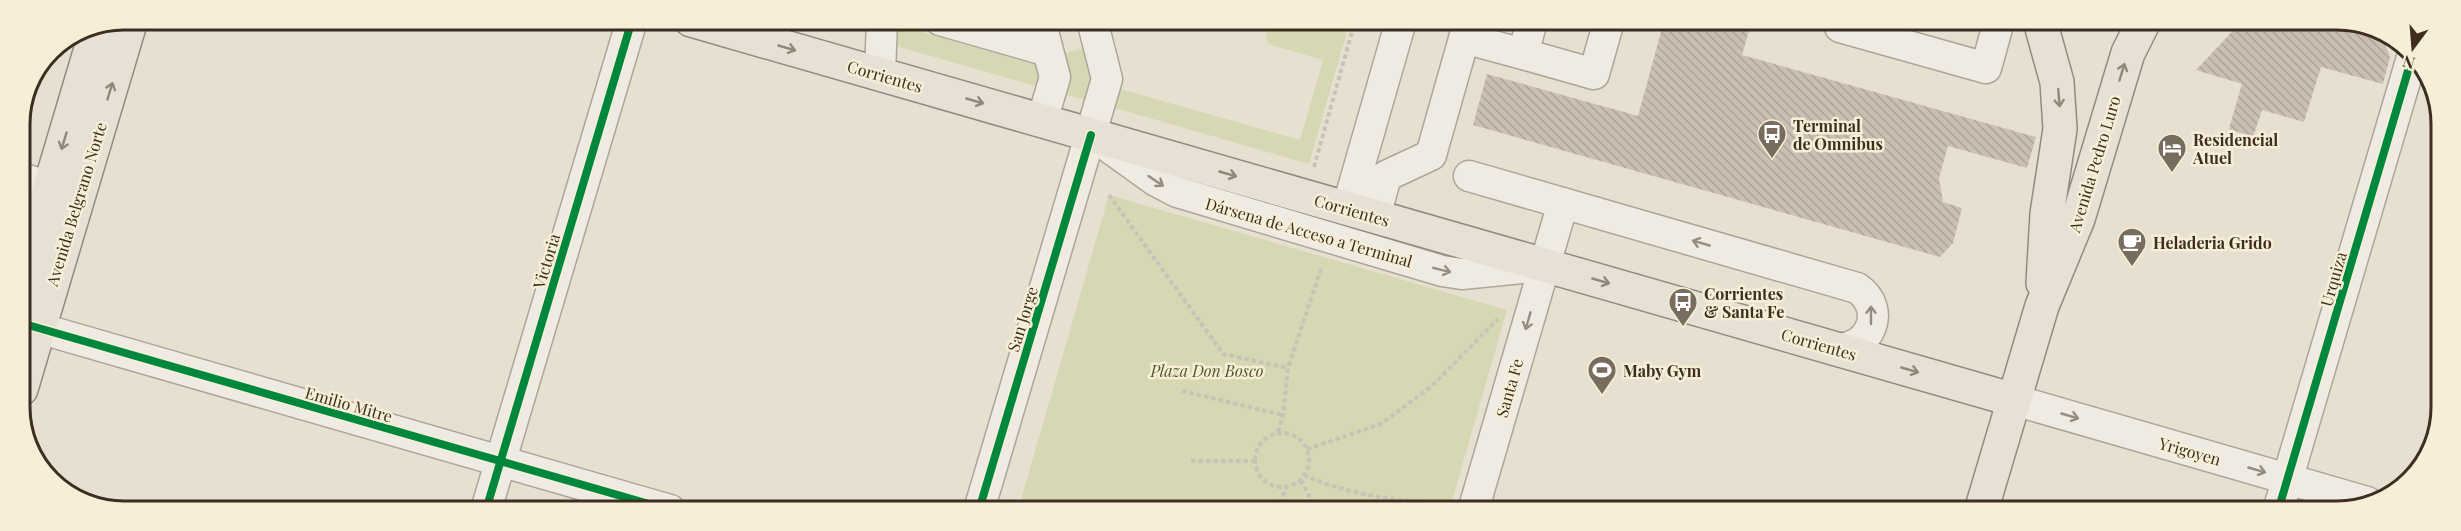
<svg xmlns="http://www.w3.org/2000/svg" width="2461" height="531" font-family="'Playfair Display',serif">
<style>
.green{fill:#d6d7b3}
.building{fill:url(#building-back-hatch)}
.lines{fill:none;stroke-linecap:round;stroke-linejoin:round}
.minor-casing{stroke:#ada599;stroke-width:33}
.major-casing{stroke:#928b80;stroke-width:36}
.path{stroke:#c8c2b9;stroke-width:4;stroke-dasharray:4.5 3;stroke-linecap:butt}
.minor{stroke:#efebe3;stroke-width:30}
.major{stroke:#e6e1d4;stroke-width:33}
.cycleway-casing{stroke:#f7eed8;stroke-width:11}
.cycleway{stroke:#00873e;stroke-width:8}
.oneway{stroke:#92887a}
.oneway2{stroke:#968c82}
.labels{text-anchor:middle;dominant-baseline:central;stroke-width:5;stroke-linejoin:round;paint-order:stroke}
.street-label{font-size:16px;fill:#3d2e20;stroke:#f7eed8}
.poi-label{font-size:16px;font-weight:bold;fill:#3d2e20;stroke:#f7eed8;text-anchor:start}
.park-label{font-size:16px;font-style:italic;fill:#4d5a26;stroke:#f7eed8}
.rim{fill:none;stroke:#3d2e20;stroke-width:3}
</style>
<defs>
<pattern id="building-back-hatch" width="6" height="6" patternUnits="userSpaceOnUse" patternTransform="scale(1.5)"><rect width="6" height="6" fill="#cbbfb2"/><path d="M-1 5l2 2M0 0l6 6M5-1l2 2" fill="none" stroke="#afa499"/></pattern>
</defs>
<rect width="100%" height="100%" fill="#e7e0d1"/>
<!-- green -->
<path class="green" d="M1256 20 1318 21 1338 26 1337 21H1350L1309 164 1108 106 1113 87 1300 140 1323 60 1268 44 1265 28 1255 26Z
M895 24 1039 66 1042 76 1039 87 896 46Z
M1089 47 1098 81 1092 102 1063 94 1062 54Z
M1109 195 1507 310 1449 511 1018 510Z"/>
<!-- building -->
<path class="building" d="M1664 21H1728L1750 27 1742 55 2036 137 2027 168 1948 146 1939 178 1943 202 1962 208 1953 243 1940 257 1473 125 1487 74 1638 116Z
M2242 21H2323L2383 39 2390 57 2383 84 2321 67 2304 122 2262 110 2253 137 2229 129 2242 84 2196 70Z"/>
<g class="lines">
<!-- minor casing -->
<g class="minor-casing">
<path id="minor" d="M940 20 1048 51
M1040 20 1055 77 1042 121
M1532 21 1523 54 1594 74 1609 21
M1842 21 1840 27 1986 68 1999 21
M1464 38 1523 54
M880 74 882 20
M1099 140 1156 181 1177 192 1442 271 1462 274 1542 266
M1469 176 1857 288C1888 309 1870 352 1834 348
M20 178 73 193
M1347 209 1401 21
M1375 217 1386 176 1431 155 1469 21
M21 323 670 510
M2014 400 2367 502
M486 510 632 20
M979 510 1107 79 1092 20
M1473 511 1563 203
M2278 511 2413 54"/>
</g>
<!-- major casing -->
<g class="major-casing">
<path id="major" d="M691 20 2014 400
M2040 21 2057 82 2060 129 2047 214 2043 283
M21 284 98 25
M21 389 131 20
M1981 511 2042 306 2078 219 2128 53 2144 21"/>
</g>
<!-- path -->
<path class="path" d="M1314 167 1355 21
M1109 195 1223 354 1288 368
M1182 391 1283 415
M1278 432 1283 415 1288 368 1322 266
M1255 460a27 27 0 1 1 54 0a27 27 0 1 1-54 0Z
M1307 449 1381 424 1432 386 1498 319
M1191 461H1255
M1304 475C1342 493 1405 504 1447 502
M1301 480 1316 510
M1277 510 1287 486"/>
<!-- minor -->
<use href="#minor" class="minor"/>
<!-- major -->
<use href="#major" class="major"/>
<!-- cycleway casing -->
<g class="cycleway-casing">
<path id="cycleway" d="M21 323 670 510
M486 510 632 20
M979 510 1091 135
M2278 511 2413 54"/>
</g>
<!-- cycleway -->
<use href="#cycleway" class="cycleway"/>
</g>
<!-- one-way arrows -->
<defs><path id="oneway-shaft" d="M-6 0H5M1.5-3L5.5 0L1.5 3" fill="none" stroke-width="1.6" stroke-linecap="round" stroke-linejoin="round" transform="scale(1.5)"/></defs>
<g class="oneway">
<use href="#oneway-shaft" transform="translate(787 48) rotate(16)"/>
<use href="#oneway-shaft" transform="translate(2122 72) rotate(-73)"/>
<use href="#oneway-shaft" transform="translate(110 91) rotate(-73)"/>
<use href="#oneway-shaft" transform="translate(2059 98) rotate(85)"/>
<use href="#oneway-shaft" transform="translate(975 101) rotate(16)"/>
<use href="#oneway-shaft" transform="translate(64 141) rotate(107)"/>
<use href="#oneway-shaft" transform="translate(1228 174) rotate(16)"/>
<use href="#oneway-shaft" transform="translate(1601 281) rotate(16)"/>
<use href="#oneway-shaft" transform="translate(1910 370) rotate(16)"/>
</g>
<g class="oneway2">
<use href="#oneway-shaft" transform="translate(1156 181) rotate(34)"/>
<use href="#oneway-shaft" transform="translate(1701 243) rotate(-164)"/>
<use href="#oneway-shaft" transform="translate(1442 270) rotate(14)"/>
<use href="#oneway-shaft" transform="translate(1871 315) rotate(-90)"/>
<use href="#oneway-shaft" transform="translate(1528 321) rotate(106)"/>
<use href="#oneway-shaft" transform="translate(2070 416) rotate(16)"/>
<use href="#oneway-shaft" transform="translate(2257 470) rotate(16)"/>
</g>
<!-- icons -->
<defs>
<g id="bus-pin" transform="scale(1.5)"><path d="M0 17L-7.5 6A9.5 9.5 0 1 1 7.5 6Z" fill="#786c5e" stroke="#f7eed8"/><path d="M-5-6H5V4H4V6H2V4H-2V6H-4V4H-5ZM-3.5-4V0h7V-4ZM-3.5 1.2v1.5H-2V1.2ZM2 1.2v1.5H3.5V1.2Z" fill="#fff"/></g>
<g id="hotel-pin" transform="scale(1.5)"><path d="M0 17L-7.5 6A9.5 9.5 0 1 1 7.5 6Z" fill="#786c5e" stroke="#f7eed8"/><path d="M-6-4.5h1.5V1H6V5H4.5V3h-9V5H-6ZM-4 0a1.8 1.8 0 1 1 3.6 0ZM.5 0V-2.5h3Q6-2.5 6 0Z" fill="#fff"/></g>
<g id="cafe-pin" transform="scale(1.5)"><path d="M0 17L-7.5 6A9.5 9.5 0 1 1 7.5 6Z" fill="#786c5e" stroke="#f7eed8"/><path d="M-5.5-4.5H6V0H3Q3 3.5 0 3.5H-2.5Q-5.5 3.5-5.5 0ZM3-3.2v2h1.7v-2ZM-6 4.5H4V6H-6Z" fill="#fff"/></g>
<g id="stadium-pin" transform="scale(1.5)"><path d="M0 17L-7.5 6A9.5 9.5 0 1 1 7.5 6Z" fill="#786c5e" stroke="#f7eed8"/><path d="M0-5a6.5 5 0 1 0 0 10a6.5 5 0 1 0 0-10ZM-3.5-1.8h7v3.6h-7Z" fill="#fff"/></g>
</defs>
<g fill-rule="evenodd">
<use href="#bus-pin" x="1772" y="134"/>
<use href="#hotel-pin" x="2172" y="148"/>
<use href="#cafe-pin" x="2132" y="242"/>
<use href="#bus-pin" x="1683" y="302"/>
<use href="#stadium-pin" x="1602" y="370"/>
</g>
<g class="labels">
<!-- street labels -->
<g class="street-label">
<text transform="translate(885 76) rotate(16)">Corrientes</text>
<text transform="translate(2094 164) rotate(-73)">Avenida Pedro Luro</text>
<text transform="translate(76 204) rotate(-73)">Avenida Belgrano Norte</text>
<text transform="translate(1352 210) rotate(16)">Corrientes</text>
<text transform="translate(1309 232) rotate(16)">Dársena de Acceso a Terminal</text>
<text transform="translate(546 261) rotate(-73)">Victoria</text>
<text transform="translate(2333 279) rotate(-74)">Urquiza</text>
<text transform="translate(1022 319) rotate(-73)">San Jorge</text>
<text transform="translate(1819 344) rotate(16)">Corrientes</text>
<text transform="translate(1509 388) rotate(-74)">Santa Fe</text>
<text transform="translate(349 404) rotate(16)">Emilio Mitre</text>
<text transform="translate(2190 451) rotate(16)">Yrigoyen</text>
</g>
<!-- poi labels -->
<g class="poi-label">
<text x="1793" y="125">Terminal<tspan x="1793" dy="18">de Omnibus</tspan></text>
<text x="2193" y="139">Residencial<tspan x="2193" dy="18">Atuel</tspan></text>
<text x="2153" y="242">Heladeria Grido</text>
<text x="1704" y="293">Corrientes<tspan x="1704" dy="18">&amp; Santa Fe</tspan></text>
<text x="1623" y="370">Maby Gym</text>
</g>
<!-- park labels -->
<g class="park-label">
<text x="1207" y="370">Plaza Don Bosco</text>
</g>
</g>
<!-- crop -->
<path d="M0 0H2461V531H0ZM124 30H2337A94 94 0 0 1 2431 124V407A94 94 0 0 1 2337 501H124A94 94 0 0 1 30 407V124A94 94 0 0 1 124 30Z" fill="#f7eed8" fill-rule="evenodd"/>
<path class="rim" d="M124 30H2337A94 94 0 0 1 2431 124V407A94 94 0 0 1 2337 501H124A94 94 0 0 1 30 407V124A94 94 0 0 1 124 30Z"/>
<!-- north arrow -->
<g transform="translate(2413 48) rotate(196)" stroke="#f7eed8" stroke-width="4.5" paint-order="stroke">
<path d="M0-4.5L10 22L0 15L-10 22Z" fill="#3d2e20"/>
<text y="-9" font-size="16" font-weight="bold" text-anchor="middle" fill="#3d2e20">N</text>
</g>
</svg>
